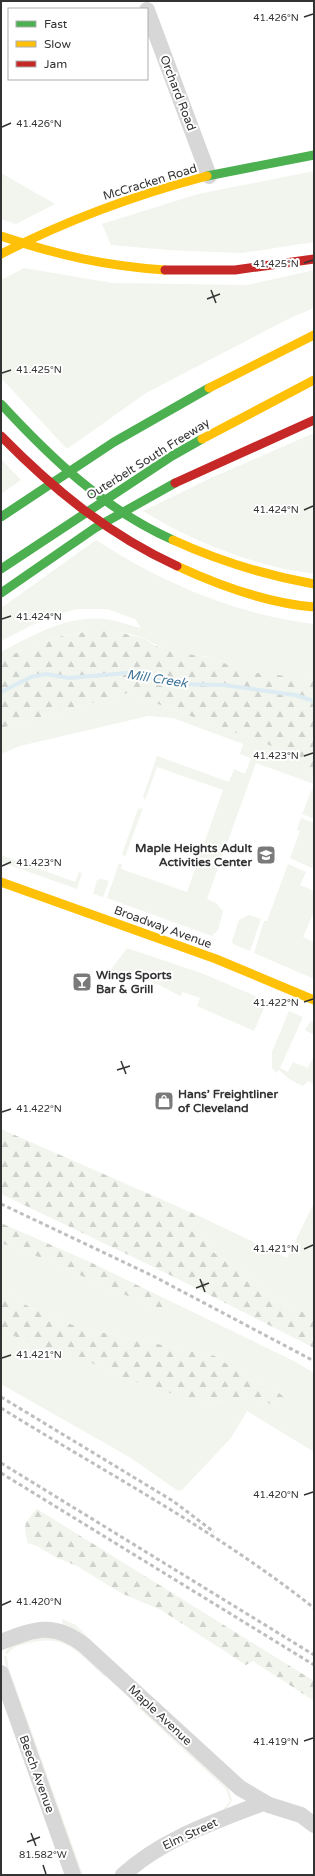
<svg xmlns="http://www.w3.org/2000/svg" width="315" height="1876" font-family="'Varela Round',sans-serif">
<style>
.grass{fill:#f1f5ed}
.forest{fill:url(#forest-firs)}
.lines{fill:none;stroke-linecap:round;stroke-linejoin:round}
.stream{stroke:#ddebf3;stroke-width:4}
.street{stroke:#d7d7d7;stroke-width:16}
.fast{stroke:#4caf50;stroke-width:9}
.slow{stroke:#ffc107;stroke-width:9}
.jam{stroke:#c62828;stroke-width:9}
.rail{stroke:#bebebe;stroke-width:3;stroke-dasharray:4 3;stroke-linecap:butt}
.ticks{fill:none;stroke:#333;stroke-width:1.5}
.labels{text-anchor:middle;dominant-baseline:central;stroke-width:4;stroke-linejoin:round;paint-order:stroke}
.street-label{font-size:12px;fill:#333;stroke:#fff}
.poi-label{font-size:12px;font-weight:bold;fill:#333;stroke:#fff;text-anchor:start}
.water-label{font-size:13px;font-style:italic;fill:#3f7597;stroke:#fff}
.ticks-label{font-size:10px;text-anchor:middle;fill:#333;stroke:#fff;stroke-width:4;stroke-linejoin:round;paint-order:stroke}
</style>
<defs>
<pattern id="forest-firs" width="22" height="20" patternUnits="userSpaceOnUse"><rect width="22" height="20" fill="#f1f5ed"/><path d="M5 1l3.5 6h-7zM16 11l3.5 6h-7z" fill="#cfd2cc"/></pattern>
</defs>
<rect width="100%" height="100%" fill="#fff"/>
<!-- grass -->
<path class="grass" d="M314 171V242L242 253 168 250 111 245 102 224 198 194Z
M1 173 55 204 16 224 1 219Z
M24 268 112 283 247 285 314 270V308L292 317 146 393 67 449 1 378V280Z
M314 433V574C300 571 285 570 272 566 226 554 183 536 143 511L213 477Z
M1 459 21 480 1 494Z
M96 540C162 583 235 614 314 624V679C288 677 261 676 235 669 228 666 221 661 213 658 200 654 184 656 171 652 160 648 151 641 141 637 92 622 44 637 1 661V652C36 634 71 613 111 620 122 622 131 626 141 628L135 619 107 609H77L48 617 1 641V608Z
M128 693 296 755 314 781V819L302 814 314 784 256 763 207 899 216 903 223 911 218 930 212 936 107 898 119 863 122 865 121 869 187 892 223 790 157 767 145 800 143 797 157 756 229 782 234 769 245 774 251 758 240 754 243 744 173 718 148 716 20 746 1 754V728Z
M143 808 125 857 122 854 138 809Z
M301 818 314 823V864L312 868 290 858 300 831 297 830Z
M1 855 75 882 79 872 82 873 77 889 1 862Z
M288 864 306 872 300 885 314 891V912L303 937 314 942V979L254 953 264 921H267Z
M101 879 109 881 103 897 93 894 97 880Z
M249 915 261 919 250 951 233 944 232 941 239 920Z
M127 948 201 973 267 1001 254 1031 197 1006 200 998 183 992 180 996 163 987 131 973 109 972Z
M289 1011 303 1017 280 1068 288 1072 293 1062 308 1068 314 1055V1084L308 1081 303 1086 289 1079 279 1070 276 1073 272 1068V1052Z
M311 1021 314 1022V1035L305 1030Z
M314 1203V1315L289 1308 257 1282 213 1252 202 1238 191 1228 197 1215 287 1258Z
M1 1243 44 1259 113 1290 160 1309 166 1307 172 1302 294 1361 314 1373V1452L247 1411 231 1438 182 1490 178 1491 131 1458 1 1384V1330L38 1347 82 1358 118 1376 142 1384 208 1402 230 1401 244 1397 279 1406V1393L240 1373 215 1356 80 1328 31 1308 1 1289Z
M62 1619 76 1625 92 1641 90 1643 79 1633 63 1624Z
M43 1637H57L80 1651 106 1675 105 1677C79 1654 67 1633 29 1643 21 1645 13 1646 8 1654L5 1653C11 1640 32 1640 43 1637Z
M4 1656H7L8 1666 83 1875H81L5 1663Z
M131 1701 138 1704 228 1787 232 1800 226 1810 222 1811 230 1801 226 1789Z"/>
<!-- forest -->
<path class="forest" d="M91 631H113L143 638 156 646 173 652 214 658 234 668 249 672 314 679V781L296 755 128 693 1 728V661C33 643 55 636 91 631Z
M1 1129 197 1215 191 1228 202 1238 213 1252 257 1282 289 1308 314 1315V1348L162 1271 1 1194Z
M1 1223 90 1262 172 1302 166 1307 160 1309 113 1290 44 1259 1 1243Z
M1 1289 31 1308 80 1328 215 1356 240 1373 279 1393 287 1400 279 1406 244 1397 230 1401 208 1402 166 1392 118 1376 82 1358 38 1347 1 1330Z
M37 1509 314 1681V1701L253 1661 246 1665 161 1610 121 1593 77 1566 57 1558 37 1546 28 1543C23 1525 24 1523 37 1509Z"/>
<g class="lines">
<!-- stream -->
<path class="stream" d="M1 692 31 677 46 674 69 678 127 673 149 677 173 684 224 685 295 695 311 700 314 702"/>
<!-- street -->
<path class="street" d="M147 10 209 176
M1 1642C35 1629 54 1621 85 1646L240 1788 269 1805 301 1815 314 1825
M1 1673 73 1875
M123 1875C162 1839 214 1822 263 1803"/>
<!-- fast -->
<path class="fast" d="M207 176 314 155
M1 404C51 458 105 510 173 540
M1 517 114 442 209 388
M1 569 172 456 202 439
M1 593 95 528 175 483"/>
<!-- slow -->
<path class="slow" d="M1 236C58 255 105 266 165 270
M1 254C67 220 135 195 207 176
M209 388 314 335
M202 439 314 380
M173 540C219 561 264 575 314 584
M177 566C220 586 266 603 314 607
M1 882 216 959 314 1000"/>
<!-- jam -->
<path class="jam" d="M165 270H235L314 259
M1 436C53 489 109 535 177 566
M175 483 314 420"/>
<!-- rail -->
<path class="rail" d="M1 1204 153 1276 314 1361
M1 1397 173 1501 214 1532
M1 1408C106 1473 217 1531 314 1608
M1 1463 314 1655
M1 1473 314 1665"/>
</g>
<!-- ticks -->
<path class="ticks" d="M304 17 313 14M2 127 11 123M304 263 313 260M211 290 216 303M207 299 220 294M2 373 11 370M304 510 313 506M2 619 11 616M304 756 313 753M2 866 11 862M304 1002 313 999M121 1061 126 1074M117 1070 130 1066M2 1112 11 1109M304 1249 313 1245M200 1279 205 1292M196 1288 209 1283M2 1358 11 1355M304 1495 313 1492M2 1605 11 1601M304 1741 313 1738M31 1833 36 1846M27 1842 40 1837M43 1865 46 1874"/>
<!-- icons -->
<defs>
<g id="school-square" transform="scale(1)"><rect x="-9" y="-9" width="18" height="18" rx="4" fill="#7a7a7a" stroke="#fff"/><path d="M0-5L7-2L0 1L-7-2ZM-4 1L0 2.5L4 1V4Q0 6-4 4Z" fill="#fff"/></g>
<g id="bar-square" transform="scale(1)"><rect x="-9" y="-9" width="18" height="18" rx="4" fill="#7a7a7a" stroke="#fff"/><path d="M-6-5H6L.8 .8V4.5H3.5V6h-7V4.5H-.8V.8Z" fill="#fff"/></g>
<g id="shop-square" transform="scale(1)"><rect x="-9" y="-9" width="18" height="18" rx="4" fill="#7a7a7a" stroke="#fff"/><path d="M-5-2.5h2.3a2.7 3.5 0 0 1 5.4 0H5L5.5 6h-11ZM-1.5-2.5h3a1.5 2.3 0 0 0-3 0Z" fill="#fff"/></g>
</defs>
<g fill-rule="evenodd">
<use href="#school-square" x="266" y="855"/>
<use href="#bar-square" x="82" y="982"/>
<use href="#shop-square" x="164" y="1101"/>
</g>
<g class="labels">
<!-- street labels -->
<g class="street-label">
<text transform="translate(178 93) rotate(69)">Orchard Road</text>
<text transform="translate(150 182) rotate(-17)">McCracken Road</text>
<text transform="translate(148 459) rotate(-32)">Outerbelt South Freeway</text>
<text transform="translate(163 927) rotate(20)">Broadway Avenue</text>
<text transform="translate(160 1715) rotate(43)">Maple Avenue</text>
<text transform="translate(37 1774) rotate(70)">Beech Avenue</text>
<text transform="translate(190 1834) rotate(-25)">Elm Street</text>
</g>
<!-- poi labels -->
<g class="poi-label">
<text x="252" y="848" text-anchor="end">Maple Heights Adult<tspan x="252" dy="14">Activities Center</tspan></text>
<text x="96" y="975">Wings Sports<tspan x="96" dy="14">Bar &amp; Grill</tspan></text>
<text x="178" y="1094">Hans’ Freightliner<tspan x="178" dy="14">of Cleveland</tspan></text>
</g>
<!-- water labels -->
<g class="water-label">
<text transform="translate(157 679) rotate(9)">Mill Creek</text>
</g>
</g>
<g class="ticks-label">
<text x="276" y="21">41.426°N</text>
<text x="39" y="127">41.426°N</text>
<text x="276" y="267">41.425°N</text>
<text x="39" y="373">41.425°N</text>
<text x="276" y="513">41.424°N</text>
<text x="39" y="620">41.424°N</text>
<text x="276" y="759">41.423°N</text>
<text x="39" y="866">41.423°N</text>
<text x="276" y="1006">41.422°N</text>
<text x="39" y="1112">41.422°N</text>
<text x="276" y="1252">41.421°N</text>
<text x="39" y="1358">41.421°N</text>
<text x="276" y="1498">41.420°N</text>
<text x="39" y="1605">41.420°N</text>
<text x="276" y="1745">41.419°N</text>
<text x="43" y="1858">81.582°W</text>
</g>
<!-- border -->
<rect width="315" height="1876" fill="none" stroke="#333333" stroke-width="4"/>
<!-- legend -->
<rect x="8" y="8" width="140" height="72" fill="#ffffff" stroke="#adadad"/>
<rect x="16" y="21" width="20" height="6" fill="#4caf50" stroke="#adadad"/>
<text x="44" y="28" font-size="12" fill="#333333">Fast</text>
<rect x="16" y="41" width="20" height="6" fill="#ffc107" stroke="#adadad"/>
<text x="44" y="48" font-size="12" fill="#333333">Slow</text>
<rect x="16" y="61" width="20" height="6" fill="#c62828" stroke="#adadad"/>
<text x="44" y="68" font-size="12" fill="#333333">Jam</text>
</svg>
